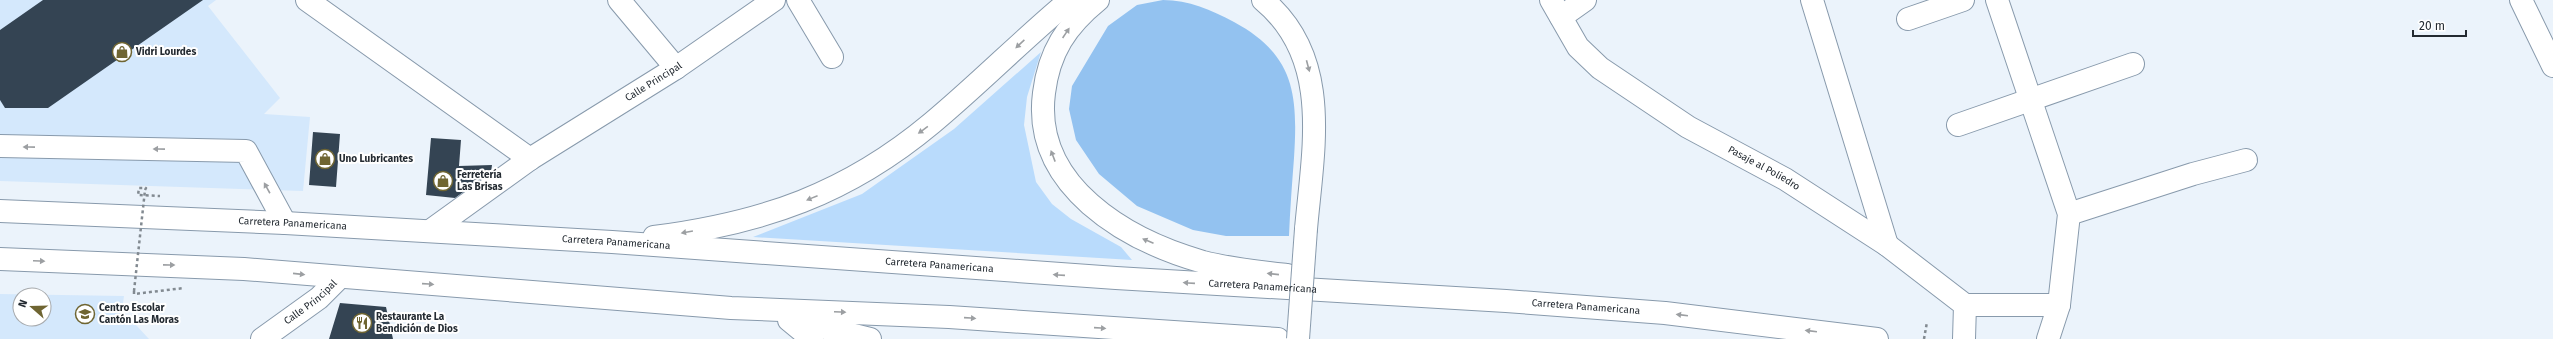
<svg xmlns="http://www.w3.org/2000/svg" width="2553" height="339" font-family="'Fira Sans',sans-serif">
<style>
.built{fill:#d4e8fc;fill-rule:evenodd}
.green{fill:#b9dbfc}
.forest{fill:#93c2f0}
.building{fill:#344453}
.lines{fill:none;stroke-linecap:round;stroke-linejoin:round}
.minor-casing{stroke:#889aac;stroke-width:24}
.highway-casing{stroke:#889aac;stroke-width:24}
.path{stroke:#828a91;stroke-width:2.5;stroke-dasharray:3 3;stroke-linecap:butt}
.minor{stroke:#fff;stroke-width:22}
.highway{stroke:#fff;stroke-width:22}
.highway-bridge-casing{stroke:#889aac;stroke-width:24;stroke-linecap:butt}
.path-bridge{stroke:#828a91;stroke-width:2.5;stroke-dasharray:3 3;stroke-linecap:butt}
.highway-bridge{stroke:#fff;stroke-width:22}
.oneway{fill:#9c9fa2}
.labels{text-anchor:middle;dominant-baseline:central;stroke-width:4;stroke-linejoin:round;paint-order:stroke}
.poi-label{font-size:10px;font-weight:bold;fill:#232a31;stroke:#fff;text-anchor:start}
.street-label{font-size:10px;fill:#232a31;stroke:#fff}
</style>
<rect width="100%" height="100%" fill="#ebf3fb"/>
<!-- built -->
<path class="built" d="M0 0H216L208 6 280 98 264 114 310 117 303 191 0 181Z
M0 294 124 296 122 310 149 339H0ZM20 295H44V319H20Z"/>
<!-- green -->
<path class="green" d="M1041 52 1027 97 1024 125 1036 182 1052 204 1071 219 1121 247 1132 260 753 237 862 194 954 129Z"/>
<!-- forest -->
<path class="forest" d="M1163 0C1189 0 1211 10 1234 22 1295 55 1298 95 1294 158 1292 184 1290 210 1289 236H1226L1193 230 1137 206 1099 174 1076 140 1069 109 1072 86 1108 26 1137 5Z"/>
<!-- building -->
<path class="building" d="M43 0H203L48 108H5L0 100V30Z
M313 132 340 134 336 187 309 185Z
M431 138 461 140 459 166 492 165 491 172 455 198 426 195Z
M340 303 386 307 393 339H329Z"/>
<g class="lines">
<!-- minor casing -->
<g class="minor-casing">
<g id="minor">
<path d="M307 0 530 159"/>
<path d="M619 0 676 68"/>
<path d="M798 0 832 57"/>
<path id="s1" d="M1551 0 1578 47 1600 68 1688 127 1785 179 1887 245 1965 305 1964 339"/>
<path d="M1812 0 1887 245"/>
<path d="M1997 0 2069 214 2059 305 2048 339"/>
<path d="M2521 0 2553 66"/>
<path d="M1561 17 1585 0"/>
<path d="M1908 19 1963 0"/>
<path d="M1958 125 2133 64"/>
<path d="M0 146 246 151 285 223"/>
<path d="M2069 214 2193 174 2246 160"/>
<path id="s2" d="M430 231 530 159 676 68 774 0"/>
<path d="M1965 305H2059"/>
<path d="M789 320 812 339"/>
<path id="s3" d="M262 339 319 298 339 278"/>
</g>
</g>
<!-- highway casing -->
<g class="highway-casing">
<g id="highway">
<path d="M1098 0C1066 26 1049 52 1044 93 1032 186 1126 240 1203 262 1230 269 1259 272 1287 275"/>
<path d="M1263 0C1333 58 1313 149 1306 229"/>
<path id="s4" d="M0 211 285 223 612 242 1116 278 1506 301 1665 313 1877 339"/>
<path d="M654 237C763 223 847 194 932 123 980 83 1023 39 1070 0"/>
<path d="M0 259 244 269 731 308 949 317 1278 339"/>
<path d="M801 322 870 339"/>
</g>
</g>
<!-- path -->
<path class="path" d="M145 190 146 188H139L138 195 160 196
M134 291V294L184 288
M1924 339 1927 322"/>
<!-- minor -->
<use href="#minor" class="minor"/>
<!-- highway -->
<use href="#highway" class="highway"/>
<!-- highway-bridge casing -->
<g class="highway-bridge-casing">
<path id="highway-bridge" d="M1298 339 1306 229"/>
</g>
<!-- path-bridge -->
<path class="path-bridge" d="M134 291 145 190"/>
<!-- highway-bridge -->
<use href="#highway-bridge" class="highway-bridge"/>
</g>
<!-- one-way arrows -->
<defs><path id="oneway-solid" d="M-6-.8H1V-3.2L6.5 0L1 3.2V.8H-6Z"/></defs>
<g class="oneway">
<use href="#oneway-solid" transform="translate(1066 33) rotate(-56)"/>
<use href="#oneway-solid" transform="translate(1020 44) rotate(137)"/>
<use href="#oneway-solid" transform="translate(1308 66) rotate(75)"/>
<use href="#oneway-solid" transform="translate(923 130) rotate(144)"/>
<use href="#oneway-solid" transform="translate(29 147) rotate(-179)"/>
<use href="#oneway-solid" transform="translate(159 149) rotate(-179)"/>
<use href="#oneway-solid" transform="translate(1053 156) rotate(-111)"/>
<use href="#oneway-solid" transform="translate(267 188) rotate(-119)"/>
<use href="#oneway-solid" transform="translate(812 198) rotate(158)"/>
<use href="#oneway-solid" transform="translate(687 232) rotate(170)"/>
<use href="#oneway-solid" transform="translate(1148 241) rotate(-157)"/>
<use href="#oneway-solid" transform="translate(39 261) rotate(2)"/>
<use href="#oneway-solid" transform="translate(169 265) rotate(1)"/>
<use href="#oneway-solid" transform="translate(299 274) rotate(6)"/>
<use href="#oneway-solid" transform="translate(1273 274) rotate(-174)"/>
<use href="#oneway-solid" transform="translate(1059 275) rotate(-176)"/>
<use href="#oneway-solid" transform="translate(1189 283) rotate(-176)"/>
<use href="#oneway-solid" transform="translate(428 284) rotate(4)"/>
<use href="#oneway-solid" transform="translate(840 312) rotate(2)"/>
<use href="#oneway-solid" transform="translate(1682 315) rotate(-173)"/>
<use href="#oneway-solid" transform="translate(970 318) rotate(4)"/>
<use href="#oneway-solid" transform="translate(1100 328) rotate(4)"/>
<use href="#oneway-solid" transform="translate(1811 331) rotate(-173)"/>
</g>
<!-- icons -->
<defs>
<g id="shop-ring" transform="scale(1)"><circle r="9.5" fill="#fff" stroke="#6f6532" stroke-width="1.5"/><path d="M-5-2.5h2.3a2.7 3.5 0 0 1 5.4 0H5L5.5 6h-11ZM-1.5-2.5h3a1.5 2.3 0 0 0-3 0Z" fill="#6f6532"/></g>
<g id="school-ring" transform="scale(1)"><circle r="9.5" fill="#fff" stroke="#6f6532" stroke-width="1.5"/><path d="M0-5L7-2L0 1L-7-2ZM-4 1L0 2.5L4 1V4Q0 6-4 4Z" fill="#6f6532"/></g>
<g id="restaurant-ring" transform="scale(1)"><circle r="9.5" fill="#fff" stroke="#6f6532" stroke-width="1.5"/><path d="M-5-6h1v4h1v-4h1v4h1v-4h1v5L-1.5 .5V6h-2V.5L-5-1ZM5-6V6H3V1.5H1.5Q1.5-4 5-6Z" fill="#6f6532"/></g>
</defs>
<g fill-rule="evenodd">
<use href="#shop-ring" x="122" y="52"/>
<use href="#shop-ring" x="325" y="159"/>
<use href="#shop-ring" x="443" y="181"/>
<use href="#school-ring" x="85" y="314"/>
<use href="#restaurant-ring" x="362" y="323"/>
</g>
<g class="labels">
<!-- poi labels -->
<g class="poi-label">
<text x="136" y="52">Vidri Lourdes</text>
<text x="339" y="159">Uno Lubricantes</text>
<text x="457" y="175">Ferretería<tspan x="457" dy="12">Las Brisas</tspan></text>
<text x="99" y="308">Centro Escolar<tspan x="99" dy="12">Cantón Las Moras</tspan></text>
<text x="376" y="317">Restaurante La<tspan x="376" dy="12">Bendición de Dios</tspan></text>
</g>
<!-- street labels -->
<g class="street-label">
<text stroke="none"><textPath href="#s2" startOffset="269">Calle Principal</textPath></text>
<text stroke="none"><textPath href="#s1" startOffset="277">Pasaje al Poliedro</textPath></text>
<text stroke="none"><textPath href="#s4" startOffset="293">Carretera Panamericana</textPath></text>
<text stroke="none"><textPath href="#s4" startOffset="617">Carretera Panamericana</textPath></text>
<text stroke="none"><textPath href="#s4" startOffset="941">Carretera Panamericana</textPath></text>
<text stroke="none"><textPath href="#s4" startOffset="1265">Carretera Panamericana</textPath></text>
<text stroke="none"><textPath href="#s3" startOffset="61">Calle Principal</textPath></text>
<text stroke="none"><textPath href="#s4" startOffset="1589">Carretera Panamericana</textPath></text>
</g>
</g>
<!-- north arrow -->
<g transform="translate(32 307) rotate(290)"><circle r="19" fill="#ffffff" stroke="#a7aaad"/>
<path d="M0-3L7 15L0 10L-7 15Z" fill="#6f6532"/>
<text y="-6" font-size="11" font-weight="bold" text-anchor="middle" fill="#232a31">N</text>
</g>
<!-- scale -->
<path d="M2413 30v6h53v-6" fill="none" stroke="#232a31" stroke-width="2"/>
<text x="2419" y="30" font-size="12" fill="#232a31" stroke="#ffffff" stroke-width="3" paint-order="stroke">20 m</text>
</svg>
